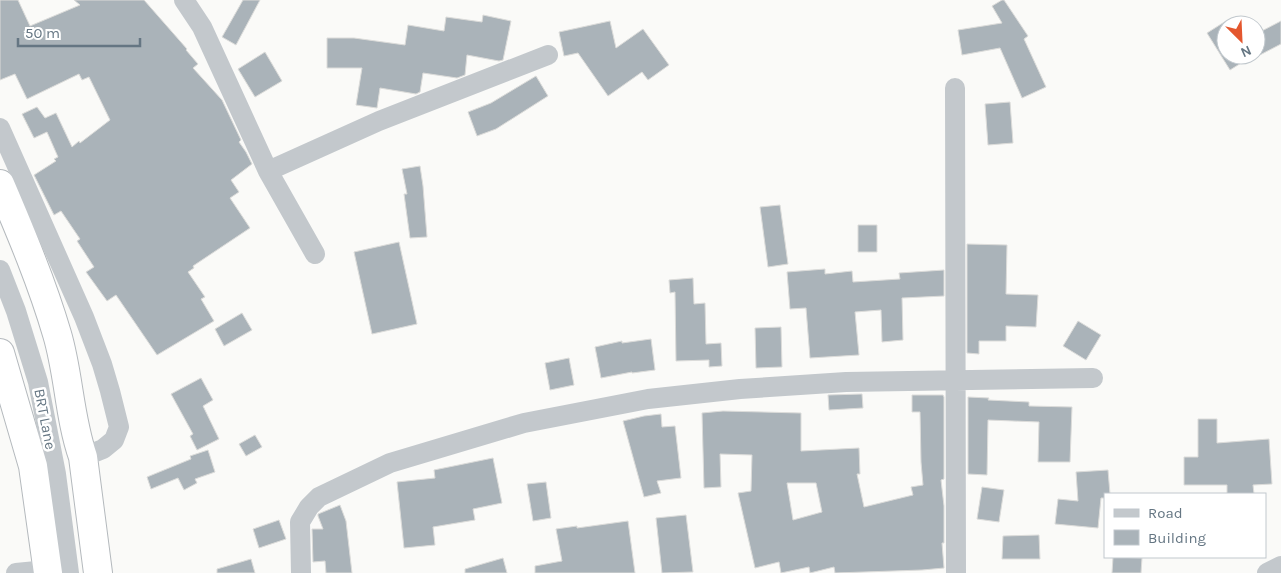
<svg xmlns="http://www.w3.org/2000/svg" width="1281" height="573" font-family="Karla,sans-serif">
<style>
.building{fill:#aab3b9;stroke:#dcdcda;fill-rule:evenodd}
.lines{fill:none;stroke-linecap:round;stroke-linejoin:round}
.highway-casing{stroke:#b4b9bd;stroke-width:30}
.minor{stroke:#c3c8cc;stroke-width:20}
.highway{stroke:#fff;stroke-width:28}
.labels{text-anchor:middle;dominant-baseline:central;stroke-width:5;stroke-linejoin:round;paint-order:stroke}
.street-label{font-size:15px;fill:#657683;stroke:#fff}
</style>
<rect width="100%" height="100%" fill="#fafaf8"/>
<!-- building -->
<path class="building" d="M0 0H18L30 26 80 5 74 0H144L187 49 186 50 198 64 193 68 222 100 241 140 239 142 246 152 252 164 231 180 239 192 230 198 250 228 193 266 194 268 188 272 205 297 201 299 214 321 157 355 116 295 107 301 86 272 94 267 77 241 80 239 61 211 54 215 34 175 56 161 54 159 58 157 47 132 34 138 22 114 37 107 45 118 56 113 72 147 79 141 80 143 110 120 89 77 82 80 79 74 27 99 15 74 0 80Z
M243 0H260L236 45 222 37Z
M1002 0H1004L1028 36 1024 39 1046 87 1022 98 1000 48 962 55 958 30 1002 23 992 6Z
M483 15 511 21 503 60 499 61 467 55 465 75 457 78 423 73 420 92 416 94 380 88 377 108 356 105 362 68H327V38H354L405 45 408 25 444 31 446 17 482 22Z
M610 21 616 48 643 29 669 65 648 80 642 72 608 96 578 53 564 56 559 32Z
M1226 21V55H1254L1230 70 1207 33Z
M1281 21V44L1256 57V34Z
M265 52 282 81 255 97 238 69Z
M536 76 548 96 496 129 477 136 468 112 491 103Z
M1010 102 1013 143 988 145 985 104Z
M420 166 423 186 427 237 410 238 404 194H407L402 169Z
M780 205 788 264 768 267 760 207Z
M858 225H877V252H858Z
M399 242 417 324 372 334 354 252Z
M967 244 1007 245 1006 294 1038 295 1036 327 1006 326V341H979V354L967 353Z
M825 269V274L852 271 853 282 900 279 899 273 944 270V296L902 298 903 340 882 342 881 310 855 312 859 355 810 358 806 308 790 309 787 272Z
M693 278 694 304 705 303 706 344 721 343 722 366 709 367V360L676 361 675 292 670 293 669 280Z
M242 313 252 330 224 346 215 329Z
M1078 321 1101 335 1086 360 1063 346Z
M781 327 782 367 756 368 755 328Z
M651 339 655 370 632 373V372L601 378 595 347 622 341V343Z
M569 358 574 385 550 390 545 363Z
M201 378 213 400 203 406 219 439 197 450 190 436 193 434 171 394Z
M862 394 863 408 829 410 828 395Z
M912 395H943L944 397V479L941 480 944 506V543H942L944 568 922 570 835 573 834 567 810 573 809 567 781 573 779 562 755 568 738 493 751 491 752 455 720 454 721 487 704 488 702 413 723 411 801 413V451L859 448 860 474H857L864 507 913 495 911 487 923 485 921 462 920 412H912ZM787 483H816L822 512 793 520Z
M968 397 989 398 988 400 1029 402V406L1072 407 1070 462H1038L1039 422 988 420 987 475 968 474Z
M661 414 662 427 675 426 681 478 657 481 661 493 644 497 623 421 644 416Z
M1198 419H1217V443L1269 439 1272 484 1253 485 1254 494H1227V485H1184V457H1198Z
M255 435 262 447 246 456 239 444Z
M208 450 215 472 195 479 197 483 184 490 178 478 151 489 147 477 191 459 190 456Z
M493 458 502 503 473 509 475 520 433 527 435 545 404 548 397 482 435 478 434 470Z
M1108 470 1110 494H1105V498H1101L1098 528 1055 524 1058 499 1078 501 1076 472Z
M546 482 551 518 533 521 527 484Z
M982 487 1004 490 999 522 977 519Z
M340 505 346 521 352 573H326L325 561 313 562 312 529H323L318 516V514Z
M686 515 693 572 662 573 656 518Z
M279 520 286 539 259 548 253 529Z
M628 521 635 573H535V566L562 561 556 529 577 526V528Z
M1039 535 1040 559H1002L1003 536Z
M1113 557 1142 558 1141 573H1112Z
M503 558 507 573H465V569Z
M251 559 255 573H217V569Z"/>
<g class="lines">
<!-- highway casing -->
<g class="highway-casing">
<path id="highway" d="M0 184C21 233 42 283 57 334 69 374 69 417 83 457L98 573
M0 353 33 466 48 573"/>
</g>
<!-- minor -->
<path class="minor" d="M184 0 202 27 268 171 315 254
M955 88 956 573
M0 128 84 317 102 364 110 391 119 427 114 440 103 449 83 457
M268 171 379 121 548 55
M0 270 16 311 38 382 56 474 69 573
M16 573 47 570
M301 573 300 522 309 507 319 497 390 463 524 423 648 399 740 389 846 382 1093 378
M1267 573 1281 566"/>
<!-- highway -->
<use href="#highway" class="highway"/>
</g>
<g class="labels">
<!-- street labels -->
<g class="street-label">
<text transform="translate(45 419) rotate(79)">BRT Lane</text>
</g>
</g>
<!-- legend -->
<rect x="1104" y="493" width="162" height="65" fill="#ffffff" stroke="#c1c8cd"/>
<rect x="1114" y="509" width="25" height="8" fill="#c3c8cc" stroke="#c1c8cd"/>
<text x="1148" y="518" font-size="15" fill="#657683">Road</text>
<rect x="1114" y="530" width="25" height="15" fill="#aab3b9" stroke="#c1c8cd"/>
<text x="1148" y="543" font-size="15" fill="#657683">Building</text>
<!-- north arrow -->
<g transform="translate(1241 40) rotate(156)"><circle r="24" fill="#ffffff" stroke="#c1c8cd"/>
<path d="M0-4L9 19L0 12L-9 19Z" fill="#e4572e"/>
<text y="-8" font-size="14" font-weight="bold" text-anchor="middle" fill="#657683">N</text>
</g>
<!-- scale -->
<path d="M18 38v8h122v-8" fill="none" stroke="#657683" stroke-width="2.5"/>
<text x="25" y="38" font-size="15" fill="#657683" stroke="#ffffff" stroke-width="4" paint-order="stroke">50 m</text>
</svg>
